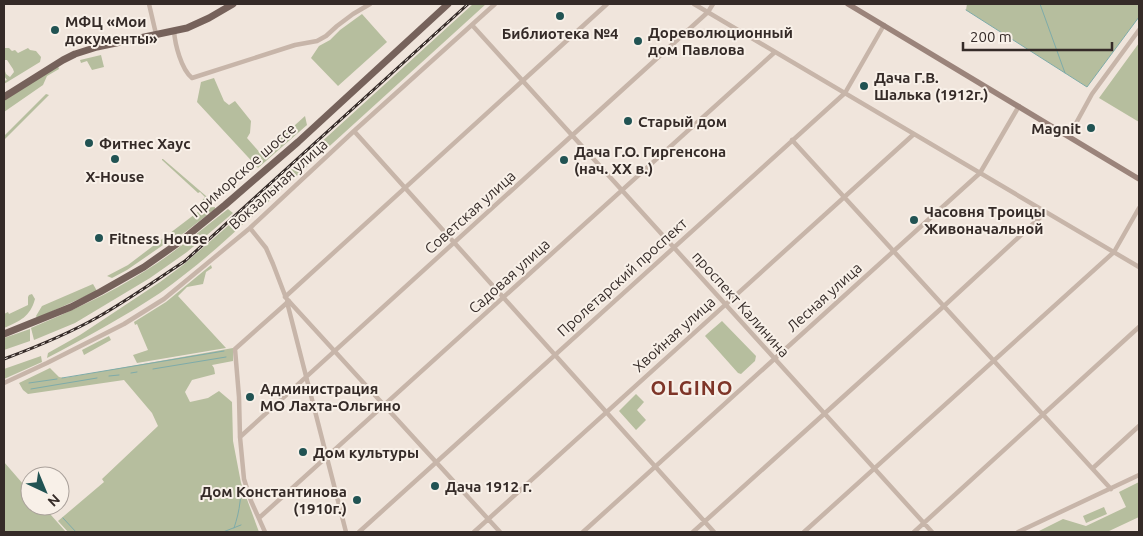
<svg xmlns="http://www.w3.org/2000/svg" width="1143" height="536" font-family="Ubuntu,sans-serif">
<style>
.green{fill:#b6be9e}
.lines{fill:none;stroke-linecap:round;stroke-linejoin:round}
.stream{stroke:#7eaba9;stroke-width:1}
.minor{stroke:#c7b5a9;stroke-width:4.5}
.secondary{stroke:#9b847b;stroke-width:5.5}
.primary{stroke:#76625b;stroke-width:7}
.rail-casing{stroke:#352b28;stroke-width:3}
.rail{stroke:#f8f0e8;stroke-width:1;stroke-dasharray:4;stroke-linecap:butt}
.poi-dot{fill:#215353;stroke:#f8f0e8;stroke-width:2}
.labels{text-anchor:middle;dominant-baseline:central;stroke-width:4;stroke-linejoin:round;paint-order:stroke}
.poi-label{font-size:15px;font-weight:bold;fill:#352b28;stroke:#f8f0e8;text-anchor:start}
.street-label{font-size:15px;fill:#352b28;stroke:#f8f0e8}
.district-label{font-size:20px;font-weight:bold;letter-spacing:1px;fill:#7e3528;stroke:#f8f0e8}
</style>
<rect width="100%" height="100%" fill="#f0e5dc"/>
<!-- green -->
<path class="green" d="M473 4H486L245 223 239 217Z
M967 4H1139V17L1087 87 966 10Z
M362 14 387 42 338 86 311 58 319 46 330 40 340 30Z
M1139 43V122L1099 98Z
M5 48H9L12 51 15 50 18 53 28 48 30 50 36 51 41 57 40 62 4 84V81L7 80 4 76V68L6 74 10 77 14 72 13 69 7 60H4V49Z
M101 55 104 67 92 70 87 61 81 63 80 60Z
M58 66 59 69 47 76 43 85 4 112V101L6 99Z
M214 78 224 101 229 105 235 101 251 121 250 133 247 138 262 155 305 116 307 125 258 168 197 102 201 82Z
M46 94 49 95 4 140V136Z
M162 159H163L213 202 201 204V202L205 197 200 192 198 193 162 160Z
M215 207V209L184 233 166 243 127 270 112 278 107 276 128 265 203 208Z
M228 209 233 213 187 252 150 278 75 323 34 340 31 328C71 311 109 294 145 271 174 253 201 230 228 209Z
M237 218 243 224C217 249 189 272 160 293 124 317 85 338 47 358L48 353 80 335 160 282 183 265Z
M211 265 212 268 206 272 203 284 187 287 178 296 226 348 137 363 133 355 148 350 137 324 135 325 134 322 166 302Z
M93 284 97 291 37 318 36 316 42 306Z
M32 294 35 299C30 317 20 321 4 328V314L8 312 9 314 28 305V297L29 295Z
M722 321 756 356 755 361 741 374 738 373 705 336 707 334Z
M30 329V341L4 350V338Z
M109 336 111 340 84 355 82 350Z
M233 348V361L212 365 214 368 215 374 192 380 185 392 190 402 208 398 219 391 232 402 233 441 241 483 259 532H68L58 521 104 482 102 479 158 426 152 413 124 380 28 394 23 390 19 383 50 368 59 377 64 378Z
M41 356 42 362 4 379V369Z
M636 394 644 402 637 410 646 420 636 430 619 411Z
M4 462 30 492V506H43L66 532H4Z
M1139 482V517L1107 532H1037L1063 519 1086 526 1126 507 1119 492Z
M1104 507 1107 514 1086 523 1083 516Z"/>
<g class="lines">
<!-- stream -->
<path class="stream" d="M1040 4 1065 73
M966 10 1087 87 1139 17
M153 369 226 357
M131 373 137 372
M109 376 119 375
M62 378 224 351
M29 383 57 379
M31 389 97 378
M63 518 76 532
M234 528C237 519 239 511 240 502 241 497 240 493 240 489
M223 532 241 525"/>
<!-- minor -->
<path class="minor" d="M149 4 156 34
M694 4 1139 267
M472 25 932 532
M174 31C175 44 181 69 192 78L295 45 317 41 326 36 337 26 353 14 370 4
M354 131 714 532
M1069 136 1092 94 1139 30
M792 140 1111 489
M250 228 266 248 273 264 286 298 500 532
M285 297 607 4
M287 302 346 532
M4 383 47 363 124 324 164 299 250 228 354 131 495 4
M240 437 708 12 713 4
M1093 468 1139 426
M259 518 775 52
M265 532 251 501 244 479 240 437 239 397 235 349 289 301
M359 532 845 93 884 25
M474 532 914 134
M583 532 980 173 1019 106
M693 532 944 306 1046 212
M804 532 1114 252 1139 208
M914 532 1139 327
M1018 532 1139 475"/>
<!-- secondary -->
<path class="secondary" d="M848 4 1139 179"/>
<!-- primary -->
<path class="primary" d="M4 97 63 60 75 54 97 47 187 28 209 18 233 4
M4 334 71 307 100 292 144 267 181 241 225 205 298 142 448 4"/>
<!-- rail casing -->
<g class="rail-casing">
<path id="rail" d="M4 359C36 347 68 334 98 317 128 300 156 280 185 261L468 4"/>
</g>
<!-- rail -->
<use href="#rail" class="rail"/>
</g>
<!-- markers -->
<g class="poi-dot">
<circle cx="560" cy="16" r="5"/>
<circle cx="55" cy="30" r="5"/>
<circle cx="638" cy="41" r="5"/>
<circle cx="864" cy="86" r="5"/>
<circle cx="628" cy="121" r="5"/>
<circle cx="1091" cy="128" r="5"/>
<circle cx="89" cy="143" r="5"/>
<circle cx="115" cy="159" r="5"/>
<circle cx="564" cy="160" r="5"/>
<circle cx="914" cy="220" r="5"/>
<circle cx="99" cy="238" r="5"/>
<circle cx="250" cy="397" r="5"/>
<circle cx="303" cy="452" r="5"/>
<circle cx="435" cy="486" r="5"/>
<circle cx="357" cy="500" r="5"/>
</g>
<g class="labels">
<!-- poi labels -->
<g class="poi-label">
<text x="65" y="21">МФЦ «Мои<tspan x="65" dy="17">документы»</tspan></text>
<text x="648" y="32">Дореволюционный<tspan x="648" dy="17">дом Павлова</tspan></text>
<text x="560" y="33" text-anchor="middle">Библиотека №4</text>
<text x="874" y="77">Дача Г.В.<tspan x="874" dy="17">Шалька (1912г.)</tspan></text>
<text x="638" y="121">Старый дом</text>
<text x="1081" y="128" text-anchor="end">Magnit</text>
<text x="99" y="143">Фитнес Хаус</text>
<text x="574" y="151">Дача Г.О. Гиргенсона<tspan x="574" dy="17">(нач. XX в.)</tspan></text>
<text x="115" y="176" text-anchor="middle">X-House</text>
<text x="924" y="211">Часовня Троицы<tspan x="924" dy="17">Живоначальной</tspan></text>
<text x="109" y="238">Fitness House</text>
<text x="260" y="388">Администрация<tspan x="260" dy="17">МО Лахта-Ольгино</tspan></text>
<text x="313" y="452">Дом культуры</text>
<text x="445" y="486">Дача 1912 г.</text>
<text x="347" y="491" text-anchor="end">Дом Константинова<tspan x="347" dy="17">(1910г.)</tspan></text>
</g>
<!-- street labels -->
<g class="street-label">
<text transform="translate(243 170) rotate(-41)">Приморское шоссе</text>
<text transform="translate(278 184) rotate(-42)">Вокзальная улица</text>
<text transform="translate(470 212) rotate(-42)">Советская улица</text>
<text transform="translate(509 276) rotate(-42)">Садовая улица</text>
<text transform="translate(622 277) rotate(-42)">Пролетарский проспект</text>
<text transform="translate(824 297) rotate(-42)">Лесная улица</text>
<text transform="translate(741 304) rotate(48)">проспект Калинина</text>
<text transform="translate(674 334) rotate(-42)">Хвойная улица</text>
</g>
<!-- district labels -->
<g class="district-label">
<text x="692" y="387">OLGINO</text>
</g>
</g>
<!-- border -->
<rect width="1143" height="536" fill="none" stroke="#352b28" stroke-width="10"/>
<!-- north arrow -->
<g transform="translate(45 491) rotate(136)"><circle r="24" fill="#f8f0e8" stroke="#aaa19b"/>
<path d="M0-4L9 19L0 12L-9 19Z" fill="#215353"/>
<text y="-8" font-size="14" font-weight="bold" text-anchor="middle" fill="#352b28">N</text>
</g>
<!-- scale -->
<path d="M963 42v8h149v-8" fill="none" stroke="#352b28" stroke-width="2.5"/>
<text x="970" y="42" font-size="15" fill="#352b28" stroke="#f8f0e8" stroke-width="4" paint-order="stroke">200 m</text>
</svg>
